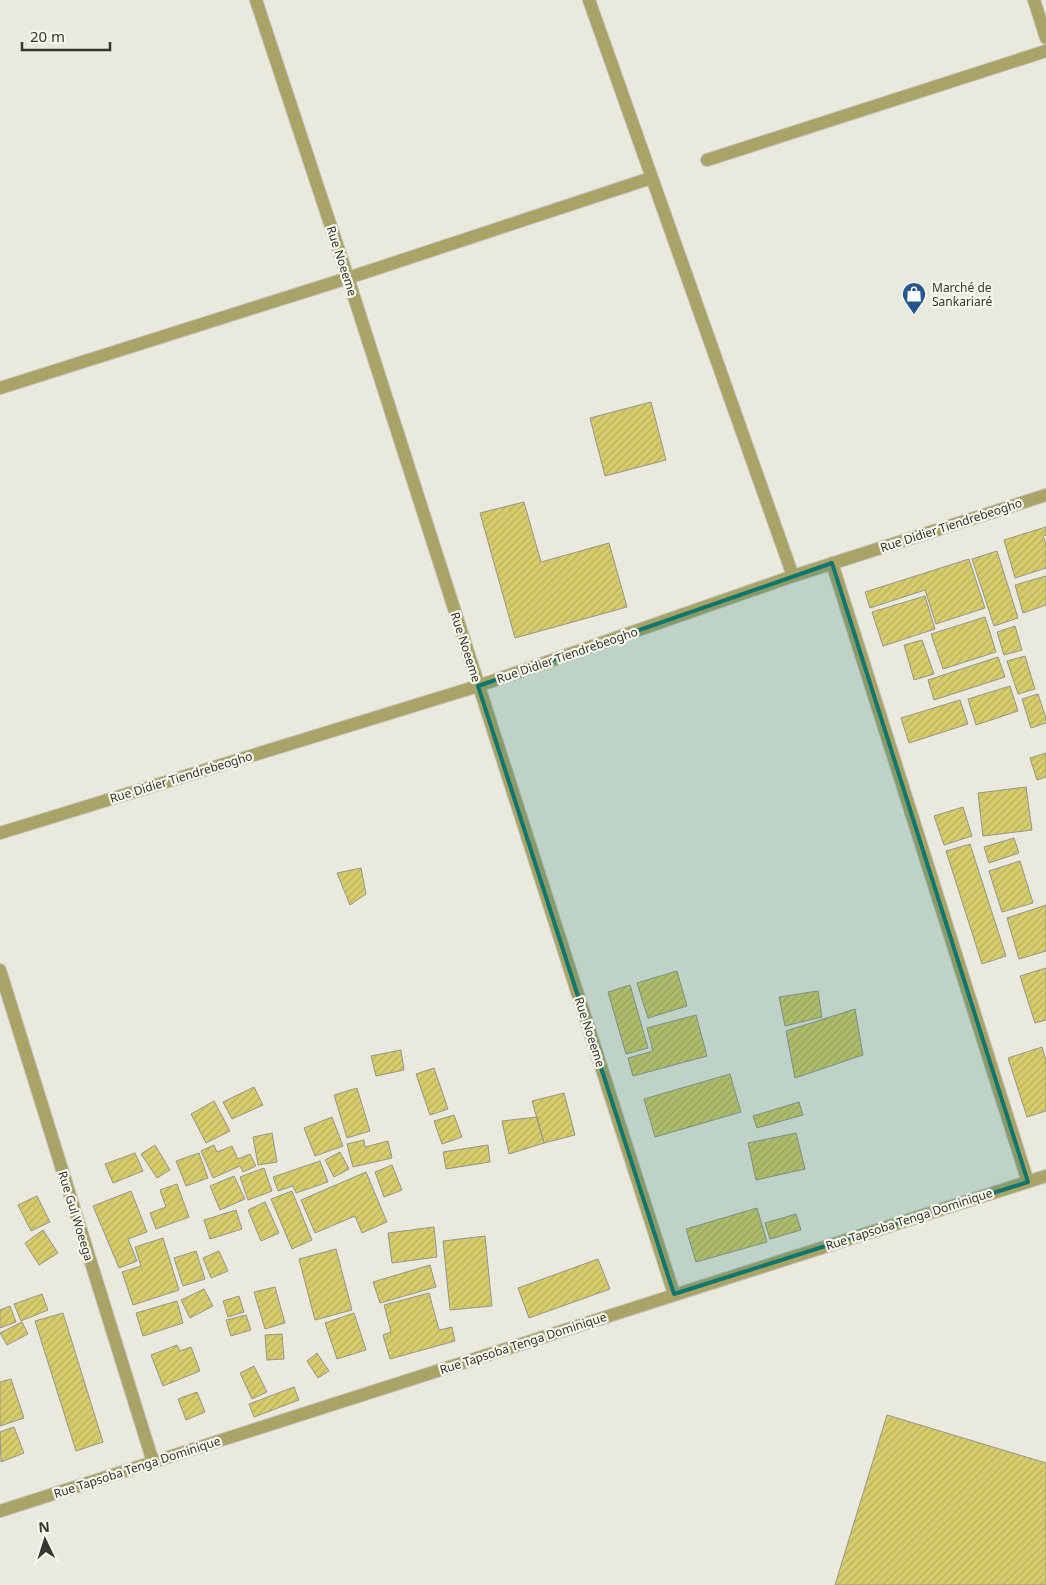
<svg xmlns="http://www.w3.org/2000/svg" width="1046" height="1585" font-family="'Noto Sans',sans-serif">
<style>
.building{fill:url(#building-hatch);stroke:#96958b}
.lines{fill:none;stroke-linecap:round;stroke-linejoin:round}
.minor-casing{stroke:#c6c5bb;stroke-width:14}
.minor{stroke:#a9a367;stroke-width:12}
.marked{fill:#0f766e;fill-opacity:0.2;stroke:#0f766e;stroke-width:4;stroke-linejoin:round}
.labels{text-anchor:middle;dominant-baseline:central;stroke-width:4.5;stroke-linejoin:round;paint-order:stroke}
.street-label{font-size:12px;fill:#363631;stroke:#f7f6eb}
.poi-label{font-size:12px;fill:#363631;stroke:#f7f6eb;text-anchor:start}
</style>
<defs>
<pattern id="building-hatch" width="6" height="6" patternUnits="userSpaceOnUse" patternTransform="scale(1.25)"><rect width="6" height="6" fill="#d6cc6b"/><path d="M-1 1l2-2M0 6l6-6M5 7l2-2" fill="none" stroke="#b8b05d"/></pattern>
</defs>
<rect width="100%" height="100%" fill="#eae9de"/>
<!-- building -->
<path class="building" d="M651 402 666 460 605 476 590 418Z
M524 502 541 562 609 543 627 607 515 638 480 513Z
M1046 527V535L1043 536 1046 544V568L1015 578 1004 540Z
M997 551 1018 618 994 626 972 559Z
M969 559 985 608 936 624 925 590 870 608 865 592Z
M1046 576V605L1023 613 1015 585Z
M925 596 935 629 883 646 872 612Z
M985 617 996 652 943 669 931 634Z
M1015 626 1022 650 1004 655 997 632Z
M922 640 934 674 914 680 904 645Z
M1025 656 1035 689 1018 694 1007 661Z
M998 657 1005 677 934 700 928 680Z
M1010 686 1018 711 976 725 968 699Z
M1038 694 1046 718V723L1031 728 1022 699Z
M960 700 968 724 909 743 901 718Z
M1046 753V777L1037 780 1030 758Z
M1026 787 1032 830 983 836 978 793Z
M963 807 972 836 944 845 934 816Z
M1014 838 1019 853 989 863 984 847Z
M970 844 1006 956 982 964 946 851Z
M1020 861 1033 903 1002 912 989 871Z
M361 868 366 894 350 905 337 873Z
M1046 905V951L1019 959 1007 918Z
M1046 968V1020L1035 1023 1020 976Z
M677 971 687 1006 648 1018 637 983Z
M630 985 648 1048 626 1054 608 992Z
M818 991 822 1017 785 1026 779 997Z
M855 1009 863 1055 795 1078 786 1031Z
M696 1015 707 1056 633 1076 628 1058 653 1051 647 1028Z
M1042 1047 1046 1060V1111L1027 1117 1008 1058Z
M401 1050 404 1070 376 1076 371 1056Z
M434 1068 448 1109 430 1115 416 1074Z
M730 1074 741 1112 655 1137 644 1099Z
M254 1087 263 1105 232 1119 223 1102Z
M357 1088 370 1131 347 1138 334 1095Z
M564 1093 575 1135 544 1143 532 1101Z
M214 1101 230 1131 206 1143 191 1114Z
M799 1102 803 1115 757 1128 753 1116Z
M454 1115 462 1137 442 1144 434 1121Z
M332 1117 343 1146 315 1156 304 1128Z
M537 1117 544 1143 509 1154 502 1121Z
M272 1133 277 1162 258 1165 253 1137Z
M796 1133 805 1169 756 1180 748 1143Z
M364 1140 365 1147 388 1141 392 1158 353 1167 347 1144Z
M155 1145 170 1170 157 1178 141 1154Z
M214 1145 217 1152 232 1146 238 1159 250 1154 256 1166 243 1172 240 1166 213 1178 201 1151Z
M488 1145 490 1162 446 1169 443 1152Z
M340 1152 349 1169 334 1177 325 1160Z
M135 1153 143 1171 113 1183 105 1164Z
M199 1153 208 1178 186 1186 176 1161Z
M320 1161 328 1182 296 1193 293 1186 278 1191 273 1177Z
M392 1165 402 1190 384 1197 375 1172Z
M264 1168 272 1191 248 1200 240 1177Z
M366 1172 387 1222 362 1233 355 1216 315 1233 301 1200Z
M234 1176 245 1199 220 1210 210 1186Z
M177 1184 189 1217 156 1229 150 1213 166 1207 160 1190Z
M131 1191 147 1232 128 1239 137 1261 119 1268 93 1206Z
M292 1191 312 1240 292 1249 271 1199Z
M37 1196 50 1222 31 1231 18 1205Z
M265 1202 279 1233 261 1241 248 1210Z
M757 1208 767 1242 696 1262 686 1229Z
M236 1210 242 1229 210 1239 204 1220Z
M796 1214 801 1230 770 1239 765 1223Z
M434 1227 437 1257 392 1263 388 1233Z
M43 1230 58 1253 39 1265 25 1243Z
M485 1236 492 1306 450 1310 443 1241Z
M163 1238 179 1290 133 1305 122 1272 141 1266 135 1247Z
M336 1249 352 1310 315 1320 299 1259Z
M196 1251 205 1279 183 1286 174 1258Z
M219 1251 228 1271 211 1278 203 1258Z
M598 1259 610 1289 529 1318 518 1288Z
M430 1265 436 1287 380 1303 373 1282Z
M275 1287 285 1323 265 1329 254 1292Z
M204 1289 213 1306 190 1318 181 1300Z
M429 1293 439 1330 452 1327 455 1341 390 1359 383 1335 391 1332 384 1305Z
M42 1294 48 1310 21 1321 14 1304Z
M239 1296 244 1312 228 1317 223 1301Z
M177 1301 183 1323 143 1336 136 1313Z
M10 1306 16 1322 0 1328V1310Z
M63 1313 103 1442 76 1451 35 1321Z
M354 1313 366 1350 337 1359 325 1323Z
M246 1315 251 1330 231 1336 226 1320Z
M22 1322 28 1334 7 1345 0 1333Z
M282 1334 284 1359 267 1360 265 1335Z
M177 1345 180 1351 191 1347 200 1371 163 1386 151 1355Z
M317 1353 329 1371 318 1378 307 1361Z
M254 1366 267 1392 252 1399 240 1373Z
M11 1379 24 1418 0 1426V1382Z
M294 1387 299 1400 254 1417 249 1404Z
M197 1392 205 1412 186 1420 178 1399Z
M887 1415 1046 1463V1585H835Z
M14 1427 24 1453 1 1462 0 1432Z"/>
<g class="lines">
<!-- minor casing -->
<g class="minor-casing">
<path id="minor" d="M256 0 348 278 674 1294
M589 0 793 576
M1034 0 1046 38
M707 160 1046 51
M0 388 348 278 651 178
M832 563 1028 1182
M0 833 478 686 793 576 1046 495
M0 970 153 1462
M0 1511 1046 1176"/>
</g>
<!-- minor -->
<use href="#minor" class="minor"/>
</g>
<!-- marked area -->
<path class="marked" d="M832 563 1028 1182 674 1294 478 686Z"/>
<!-- icons -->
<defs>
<g id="shop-pin" transform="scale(1.25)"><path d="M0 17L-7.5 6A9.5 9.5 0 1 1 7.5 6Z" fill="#245790" stroke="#f7f6eb"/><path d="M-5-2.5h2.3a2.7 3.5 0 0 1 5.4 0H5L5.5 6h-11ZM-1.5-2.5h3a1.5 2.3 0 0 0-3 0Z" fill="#fff"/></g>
</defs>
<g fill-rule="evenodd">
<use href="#shop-pin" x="914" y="294"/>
</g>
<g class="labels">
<!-- street labels -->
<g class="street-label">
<text transform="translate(342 261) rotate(72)">Rue Noeeme</text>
<text transform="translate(951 525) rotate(-18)">Rue Didier Tiendrebeogho</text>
<text transform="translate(466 647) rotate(72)">Rue Noeeme</text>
<text transform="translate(567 655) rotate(-19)">Rue Didier Tiendrebeogho</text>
<text transform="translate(181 777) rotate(-17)">Rue Didier Tiendrebeogho</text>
<text transform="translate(590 1032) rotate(72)">Rue Noeeme</text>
<text transform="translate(76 1216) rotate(73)">Rue Gul Woeega</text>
<text transform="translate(909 1219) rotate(-18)">Rue Tapsoba Tenga Dominique</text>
<text transform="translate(523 1343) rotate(-18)">Rue Tapsoba Tenga Dominique</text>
<text transform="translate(137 1467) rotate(-18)">Rue Tapsoba Tenga Dominique</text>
</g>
<!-- poi labels -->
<g class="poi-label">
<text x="932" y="287">Marché de<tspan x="932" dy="14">Sankariaré</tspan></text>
</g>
</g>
<!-- north arrow -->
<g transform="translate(45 1540) rotate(356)" stroke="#f7f6eb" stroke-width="4" paint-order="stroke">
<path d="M0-4L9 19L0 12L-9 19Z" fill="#363631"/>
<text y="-8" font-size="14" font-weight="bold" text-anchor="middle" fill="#363631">N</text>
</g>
<!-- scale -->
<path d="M22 42v8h88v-8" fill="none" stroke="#363631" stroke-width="2.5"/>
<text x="30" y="42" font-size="15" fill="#363631" stroke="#f7f6eb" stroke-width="4" paint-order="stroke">20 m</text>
</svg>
